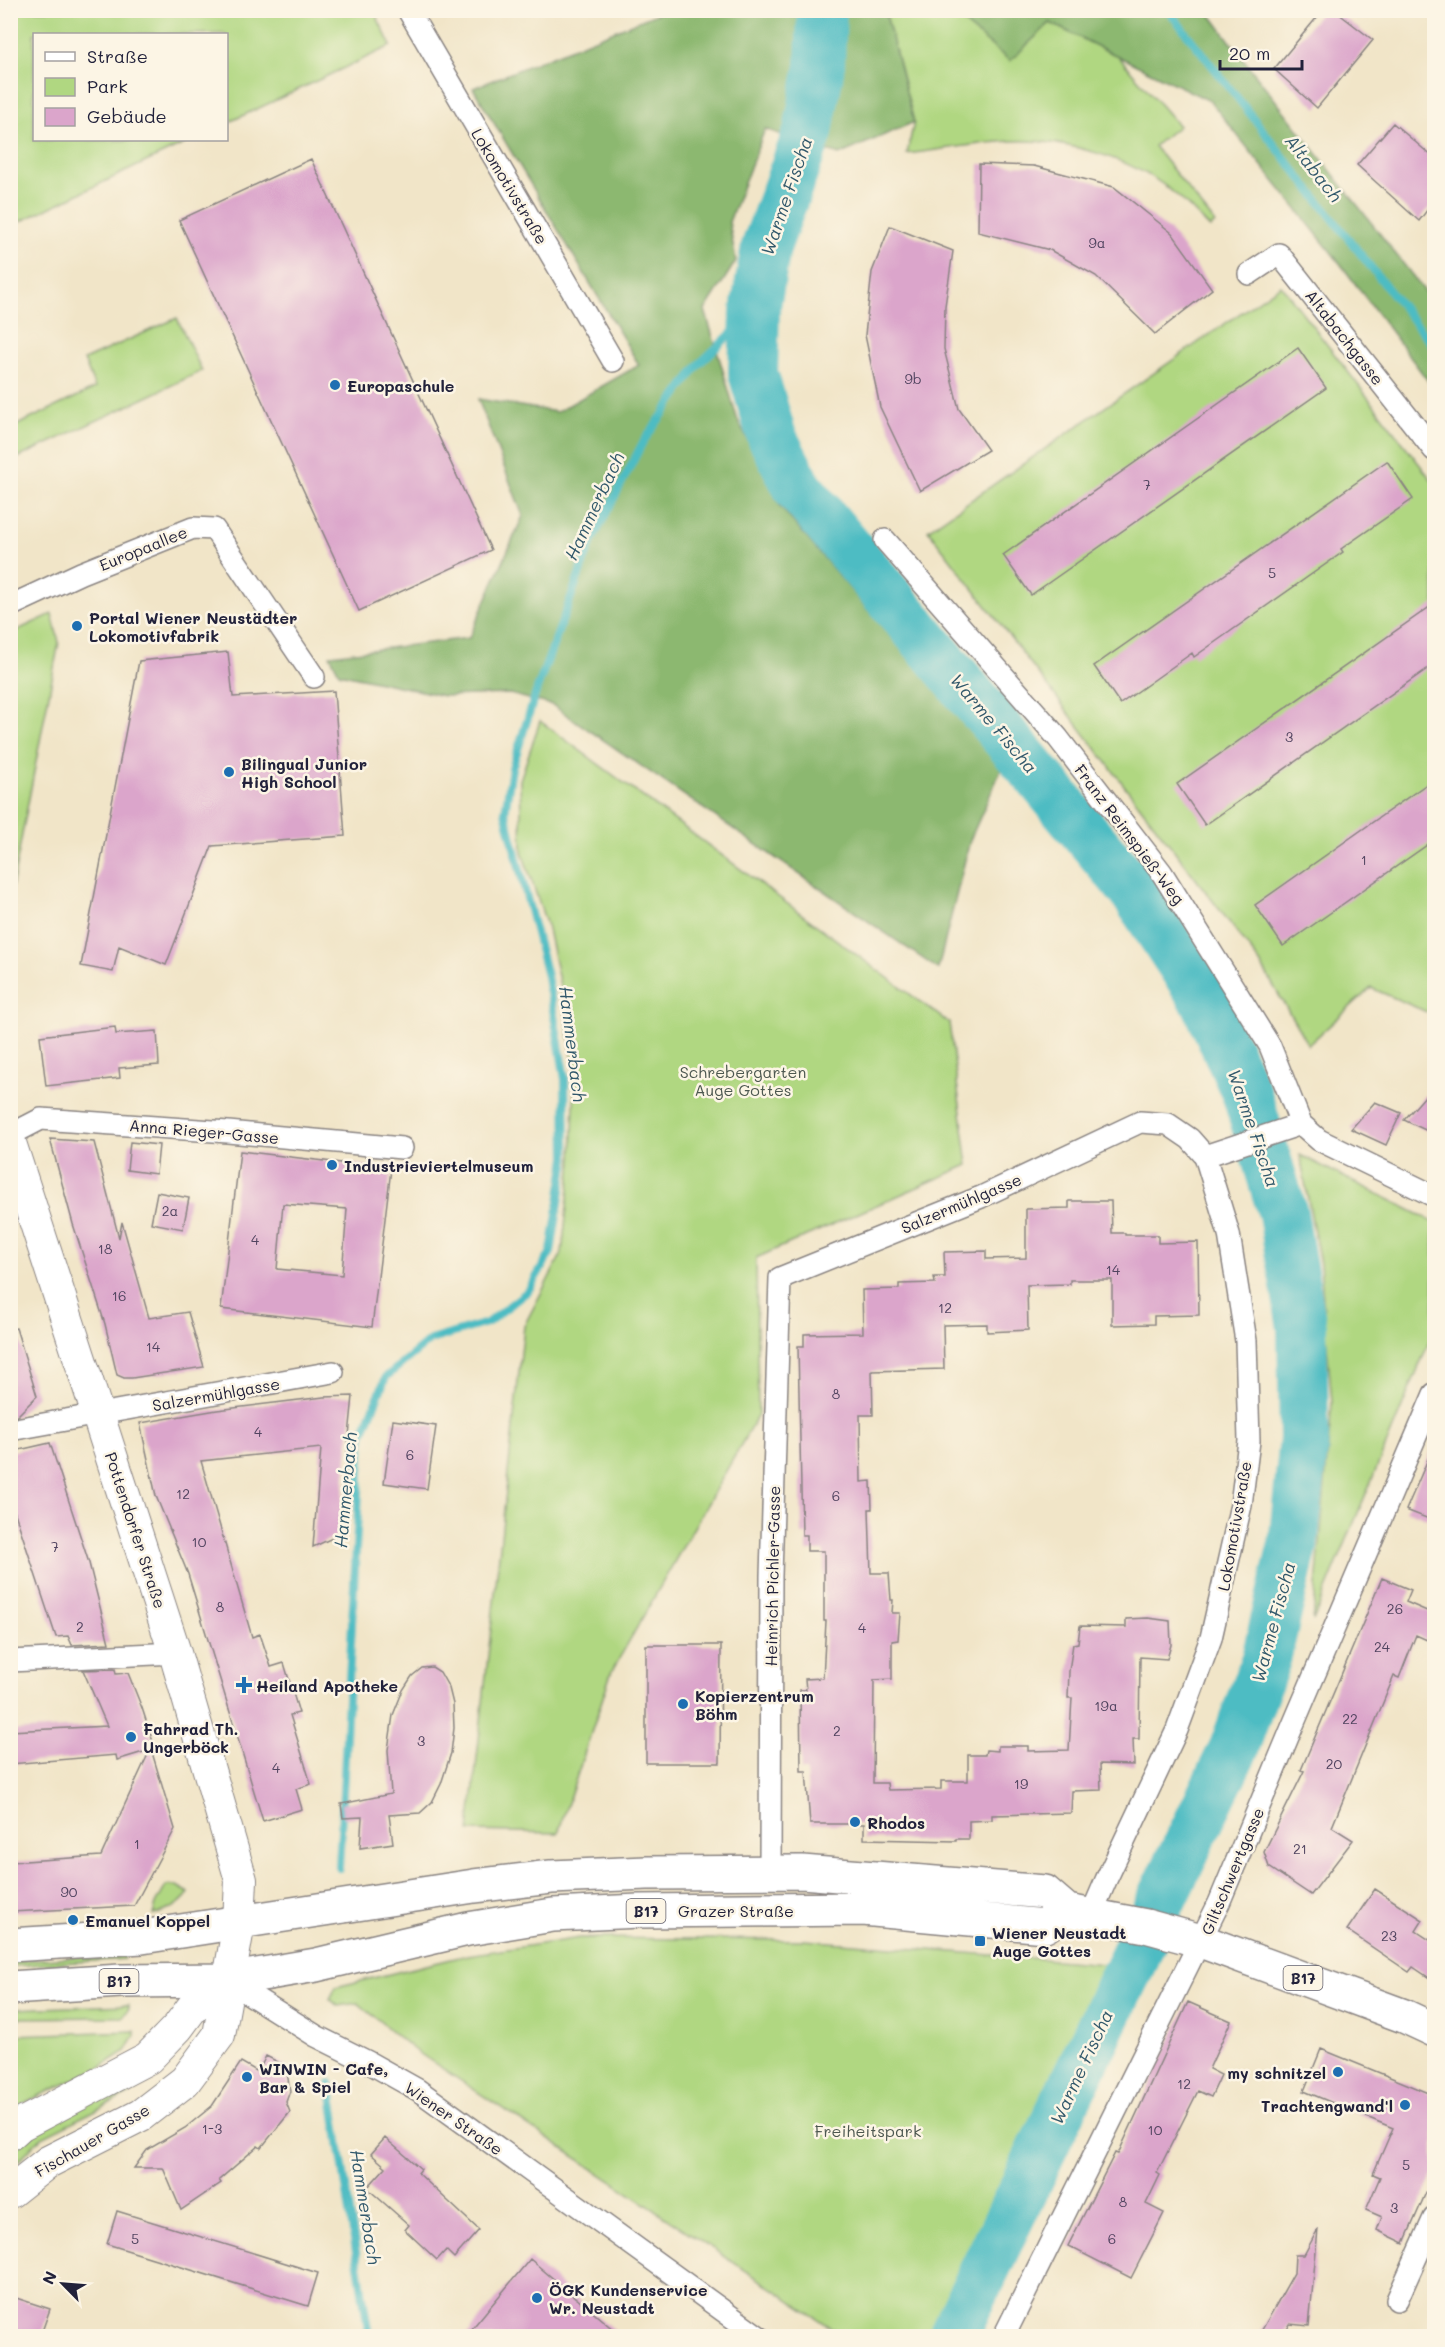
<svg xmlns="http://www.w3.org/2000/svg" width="1445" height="2347" font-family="Mali,sans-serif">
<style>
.green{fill:#b0d781;stroke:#697c5e;stroke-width:1.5}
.forest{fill:#8cb86f;stroke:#576d55;stroke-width:1.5}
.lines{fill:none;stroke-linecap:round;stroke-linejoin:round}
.stream{stroke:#4ebcc3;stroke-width:8}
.river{stroke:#4ebcc3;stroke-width:50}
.building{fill:#dba5cb;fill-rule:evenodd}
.street-casing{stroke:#8a8482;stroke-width:24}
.secondary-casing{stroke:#8a8482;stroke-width:34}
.primary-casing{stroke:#8a8482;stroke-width:36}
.street{stroke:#fff;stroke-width:21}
.secondary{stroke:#fff;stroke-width:32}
.primary{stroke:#fff;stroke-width:33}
.poi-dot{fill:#1f6fb2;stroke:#fcf5e5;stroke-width:2}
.labels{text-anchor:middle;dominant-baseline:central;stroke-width:5;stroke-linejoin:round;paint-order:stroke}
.number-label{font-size:14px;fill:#50435f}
.shield{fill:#fcf5e5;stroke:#63616e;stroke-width:1.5}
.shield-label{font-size:15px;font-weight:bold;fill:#22223b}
.street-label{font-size:16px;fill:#22223b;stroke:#fcf5e5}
.poi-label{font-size:16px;font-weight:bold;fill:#22223b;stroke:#fcf5e5;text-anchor:start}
.park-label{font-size:16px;fill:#4d5850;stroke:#fcf5e5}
.water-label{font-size:18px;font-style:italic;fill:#31586b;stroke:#fcf5e5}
</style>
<rect width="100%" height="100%" fill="#fcf5e5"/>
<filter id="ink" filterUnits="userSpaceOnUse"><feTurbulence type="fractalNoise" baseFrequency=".0167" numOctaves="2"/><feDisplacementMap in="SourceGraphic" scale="12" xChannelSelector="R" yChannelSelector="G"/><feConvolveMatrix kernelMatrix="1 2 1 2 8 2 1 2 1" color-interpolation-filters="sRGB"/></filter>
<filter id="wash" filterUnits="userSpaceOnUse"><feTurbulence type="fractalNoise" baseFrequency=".008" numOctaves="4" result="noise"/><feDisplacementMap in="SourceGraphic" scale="24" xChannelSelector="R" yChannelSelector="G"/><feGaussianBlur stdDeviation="1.35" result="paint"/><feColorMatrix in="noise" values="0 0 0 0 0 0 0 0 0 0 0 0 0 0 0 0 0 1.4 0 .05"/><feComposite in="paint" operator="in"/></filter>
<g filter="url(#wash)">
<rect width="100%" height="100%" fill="#f1e5c8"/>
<!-- green -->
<path class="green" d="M11 10 374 11 391 46 227 123 226 34H34V140H192L11 226Z
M885 11H949L1010 60 1050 23 1118 56 1179 126 1154 146 1215 223 1210 228C1197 215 1185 201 1170 190 1131 158 1061 138 1011 141 976 143 941 150 907 154L914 122Z
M1281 285 1434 483V1015L1371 988 1308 1045 1259 961 928 530Z
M177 318 202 371 11 461V428L95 388 84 360Z
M52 614 59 642 11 892V633Z
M540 721 949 1023 968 1165 756 1258 758 1415 611 1673 558 1833 469 1831 524 1326 562 1253 572 1161 575 1070 564 1005 548 929 522 852 520 780Z
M1300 1155 1434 1222V1330L1313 1621 1332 1403 1320 1264Z
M166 1886H177L189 1893C179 1906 169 1911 153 1915L156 1904Z
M580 1938 804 1940 1105 1964 1148 1977 974 2336H844L413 2049 358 2003 338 2006 330 1999 336 1987 468 1955Z
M124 1954V1959L11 1966V1961Z
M128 2005V2010L123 2017 11 2018V2009Z
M135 2031V2036L126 2051 101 2067 28 2101 11 2113C11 2097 14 2090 18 2075 21 2061 17 2048 14 2035Z
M181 2041 187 2043 161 2071 136 2090 42 2137 11 2168 10 2153 20 2142Z"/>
<!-- forest -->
<path class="forest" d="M666 10 885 11 914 122 839 155 765 129 729 222 736 261 705 310 737 418 780 506 1002 768 970 840 938 969 552 705 510 694 444 696 339 673 330 655 469 638 523 516 478 399 557 412 639 365 473 88Z
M949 11H1208L1244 60 1434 303V389L1339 262 1210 101 1050 23 1010 61Z"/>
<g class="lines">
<!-- stream -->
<path class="stream" d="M1168 10 1434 347
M339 1868 362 1436 386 1377 430 1340 487 1323 528 1291 551 1252 566 1158 565 1079 547 976 505 812 512 768 537 689 591 543 643 442 699 364 755 311
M330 2083 369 2336"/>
<!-- river -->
<path class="river" d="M822 10 820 66 808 132 766 247 755 311 753 373 772 437 798 488 1133 890 1205 1000 1247 1095 1283 1214 1302 1327 1304 1439 1293 1545 1266 1659 1234 1748 953 2336"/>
</g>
<g id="blocks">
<!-- building -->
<path class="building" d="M1323 10H1334L1373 40 1317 108 1274 69Z
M1393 123 1434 158V201L1419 221 1357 165Z
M311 159 491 550 359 611 179 220Z
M979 164 1034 166 1114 187 1172 233 1212 289 1155 334 1096 276 1050 250 978 232Z
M890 226 953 251 945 306 944 349 959 409 988 450 920 491 880 407 865 335 872 272Z
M1298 348 1326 388 1031 595 1003 555Z
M1387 461 1413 499 1341 549 1343 552 1194 657 1192 653 1120 704 1094 666Z
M1434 604V664L1205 825 1177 784Z
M228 652 233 697 334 691 345 836 212 846 166 965 119 946 113 972 81 966 139 661Z
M1434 779V840L1283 946 1255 905Z
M115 1027 116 1034 157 1031 159 1065 119 1068 120 1078 46 1086 40 1036Z
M1434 1086V1134L1404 1120Z
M1375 1102 1401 1113 1386 1145 1351 1129Z
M50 1139 94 1142 119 1238 122 1222 149 1318 188 1312 204 1367 132 1378H124L117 1375 105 1324 73 1224Z
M130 1142 159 1145 156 1174 127 1170Z
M240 1151 391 1169 372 1327 221 1309ZM283 1204 347 1209 342 1275 277 1269Z
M157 1192 189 1198 183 1229 151 1223Z
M1069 1201H1111L1112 1233H1125V1235H1158V1243L1198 1242 1199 1315 1154 1316V1324L1112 1325V1280H1070V1284L1027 1285 1028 1330 987 1332V1324L943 1325 944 1369 872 1371 873 1415H860L861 1482 871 1481 872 1509H869L871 1573H889L891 1600H893L892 1613H900L898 1640 892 1641V1679L874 1680 873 1783H887L888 1790 941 1789V1781H968V1755H985L986 1750 998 1751V1746H1028V1751L1069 1750 1072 1698H1068L1069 1671 1073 1644 1078 1643 1080 1626 1126 1627V1619L1148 1618 1170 1621 1171 1645 1167 1659 1140 1657 1139 1739H1133L1134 1765 1100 1764 1101 1790 1072 1791 1071 1813 992 1815V1820L969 1821V1839H956V1841L864 1839V1824H810L806 1771H801L800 1690H806L805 1679 823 1678 826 1621H824V1551H807V1535H802L798 1346H804V1334L863 1333 862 1290 899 1289V1284L935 1283 934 1277H945L944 1252 986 1251V1259L1026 1258V1209L1069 1208Z
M16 1328 37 1396 17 1416 10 1417V1329Z
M353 1396 339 1535 313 1547 321 1448 201 1461 252 1637 260 1634 271 1667 284 1663 299 1713 290 1715 311 1784 296 1789 302 1809 263 1821 188 1574 156 1496 140 1423 217 1410 324 1397Z
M393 1420 436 1426 427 1489 384 1483Z
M50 1443 89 1563 109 1643 72 1645 68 1636 56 1637 10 1498V1452Z
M1434 1445V1521L1406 1510Z
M1382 1578 1411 1590 1406 1602 1434 1614V1622L1427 1640 1416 1635 1399 1678 1394 1676 1332 1827 1353 1840 1311 1895 1269 1867 1264 1852 1304 1771 1301 1770Z
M646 1645H721L720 1763H646Z
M432 1667 440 1672 449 1688 453 1704 454 1728 451 1753 441 1784 432 1802 420 1813 389 1815 393 1843 360 1848 362 1817 343 1818 341 1804 391 1794 388 1750 393 1715 403 1690 412 1676 422 1668Z
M115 1669 116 1674 128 1673 142 1708 155 1748 151 1749 175 1829 134 1906 10 1912V1862L101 1856 150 1750 117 1760 116 1755 10 1764V1731L107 1726 83 1670Z
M1375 1889 1423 1920 1416 1931 1434 1943V1981L1413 1967 1409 1972 1347 1930Z
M1188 2002 1231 2021 1209 2069 1221 2075 1211 2097 1198 2091 1157 2173 1160 2175 1146 2204 1164 2213 1131 2278 1068 2246 1115 2153 1118 2154Z
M1321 2049 1434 2095V2174L1404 2243 1377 2230 1382 2217 1366 2210 1380 2177 1373 2174 1393 2128 1304 2091Z
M266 2056 286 2066 290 2091 286 2102 290 2112 261 2148 258 2146 219 2180 221 2183 181 2210 163 2168H134L147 2150 185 2128 212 2106 241 2062 258 2072Z
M385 2138 421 2169 418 2173 479 2230 454 2258 446 2250 437 2260 405 2230 409 2225 367 2188 386 2167 371 2154Z
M117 2211 318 2273 308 2306 107 2244Z
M1318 2229 1309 2326 1290 2324 1283 2337H1258L1294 2273 1295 2255H1304Z
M530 2259 622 2337H465Z
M10 2296 50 2309 40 2337H29L10 2330Z"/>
</g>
</g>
<g filter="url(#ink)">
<use href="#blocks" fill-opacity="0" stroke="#8a8482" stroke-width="1.5"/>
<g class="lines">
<!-- street casing -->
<g class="street-casing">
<path id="street" d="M408 10 613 361
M1249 274 1279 254 1434 450
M885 540 1058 738 1162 873 1270 1046 1301 1124 1319 1140 1434 1196
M10 606 81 573 193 528 214 529 314 677
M10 1135 41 1119 228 1132 402 1148
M1205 1156 1301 1124
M10 1430 333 1372
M10 1661 175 1653
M770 1873 771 1576 780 1278 981 1197 1140 1122 1168 1124 1190 1139 1205 1156 1229 1234 1246 1341 1249 1441 1241 1505 1211 1638 1177 1730 1106 1880 1091 1915
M227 1980 316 2036 368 2062 418 2090 758 2336
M1397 2300 1434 2218
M1004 2336 1219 1903 1293 1725 1434 1394"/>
</g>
<!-- secondary casing -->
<g class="secondary-casing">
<path id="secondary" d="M10 1143 175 1653 241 1880 239 1923 219 2035 205 2054 185 2081 141 2115 48 2162 10 2192
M10 2134 20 2125 148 2058 178 2027 192 2008 227 1980"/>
</g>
<!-- primary casing -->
<g class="primary-casing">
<path id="primary" d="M10 1945 142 1937 474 1886 551 1877 647 1873 802 1872 1045 1892 1067 1911 1146 1926 1201 1941 1404 2016 1434 2030
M10 1988 121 1981 227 1980 316 1965 468 1929 553 1915 639 1911 863 1909 1045 1926 1067 1911"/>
</g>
<!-- street -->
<use href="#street" class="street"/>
<!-- secondary -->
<use href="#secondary" class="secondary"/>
<!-- primary -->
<use href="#primary" class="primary"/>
</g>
</g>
<!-- markers -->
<g class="poi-dot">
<circle cx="335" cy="385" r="6"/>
<circle cx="77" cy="626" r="6"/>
<circle cx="229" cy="772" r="6"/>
<circle cx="332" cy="1165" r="6"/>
<path d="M241 1676h6v6h6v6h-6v6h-6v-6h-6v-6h6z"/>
<circle cx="683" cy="1704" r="6"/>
<circle cx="131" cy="1737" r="6"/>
<circle cx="855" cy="1822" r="6"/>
<circle cx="73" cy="1920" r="6"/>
<rect x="974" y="1935" width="12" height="12" rx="3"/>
<circle cx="1338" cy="2072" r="6"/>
<circle cx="247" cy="2077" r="6"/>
<circle cx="1405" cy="2105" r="6"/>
<circle cx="537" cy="2298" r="6"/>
</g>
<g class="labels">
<!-- number labels -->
<g class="number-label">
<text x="1097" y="242">9a</text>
<text x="913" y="378">9b</text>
<text x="1147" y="484">7</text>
<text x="1272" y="572">5</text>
<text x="1289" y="736">3</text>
<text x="1364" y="859">1</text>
<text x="170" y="1210">2a</text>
<text x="255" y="1239">4</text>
<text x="105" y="1248">18</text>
<text x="1113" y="1269">14</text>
<text x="119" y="1295">16</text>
<text x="945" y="1307">12</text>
<text x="153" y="1346">14</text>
<text x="836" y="1393">8</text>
<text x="258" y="1431">4</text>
<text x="410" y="1454">6</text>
<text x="183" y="1493">12</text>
<text x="836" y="1495">6</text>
<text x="199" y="1541">10</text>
<text x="55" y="1546">7</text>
<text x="220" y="1606">8</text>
<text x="1395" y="1608">26</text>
<text x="80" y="1626">2</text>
<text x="862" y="1627">4</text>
<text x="1382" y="1646">24</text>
<text x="1106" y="1705">19a</text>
<text x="1350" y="1718">22</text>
<text x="837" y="1730">2</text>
<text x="421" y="1740">3</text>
<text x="1334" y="1763">20</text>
<text x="276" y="1767">4</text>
<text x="1021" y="1783">19</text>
<text x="137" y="1843">1</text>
<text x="1300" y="1848">21</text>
<text x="69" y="1891">90</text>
<text x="1389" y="1935">23</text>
<text x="1184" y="2083">12</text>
<text x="212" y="2128">1-3</text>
<text x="1155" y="2129">10</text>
<text x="1406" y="2164">5</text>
<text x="1123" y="2201">8</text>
<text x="1394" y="2207">3</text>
<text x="135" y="2238">5</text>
<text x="1112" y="2238">6</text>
</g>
<!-- shield labels -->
<g class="shield">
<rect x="626.5" y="1899" width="39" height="24" rx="4.5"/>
<rect x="1283.5" y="1966" width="39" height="24" rx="4.5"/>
<rect x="99.5" y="1969" width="39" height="24" rx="4.5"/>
</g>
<g class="shield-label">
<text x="646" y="1911">B17</text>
<text x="1303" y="1978">B17</text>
<text x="119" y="1981">B17</text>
</g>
<!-- street labels -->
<g class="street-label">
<text transform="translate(510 186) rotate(59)">Lokomotivstraße</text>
<text transform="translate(1345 337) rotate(52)">Altabachgasse</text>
<text transform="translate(143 548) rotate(-22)">Europaallee</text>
<text transform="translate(1130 834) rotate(53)">Franz Reimspieß-Weg</text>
<text transform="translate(204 1131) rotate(5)">Anna Rieger-Gasse</text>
<text transform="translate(961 1203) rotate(-23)">Salzermühlgasse</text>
<text transform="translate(216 1394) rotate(-10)">Salzermühlgasse</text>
<text transform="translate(1234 1526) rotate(-80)">Lokomotivstraße</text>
<text transform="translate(136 1530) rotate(72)">Pottendorfer Straße</text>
<text transform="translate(772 1576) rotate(-89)">Heinrich Pichler-Gasse</text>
<text transform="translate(1232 1871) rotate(-67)">Giltschwertgasse</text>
<text x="736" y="1910">Grazer Straße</text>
<text transform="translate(454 2118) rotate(35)">Wiener Straße</text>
<text transform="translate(92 2140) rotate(-30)">Fischauer Gasse</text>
</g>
<!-- poi labels -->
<g class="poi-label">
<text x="347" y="385">Europaschule</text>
<text x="89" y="617">Portal Wiener Neustädter<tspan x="89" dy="18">Lokomotivfabrik</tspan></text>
<text x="241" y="763">Bilingual Junior<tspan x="241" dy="18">High School</tspan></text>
<text x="344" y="1165">Industrieviertelmuseum</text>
<text x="256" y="1685">Heiland Apotheke</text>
<text x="695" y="1695">Kopierzentrum<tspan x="695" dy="18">Böhm</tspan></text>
<text x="143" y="1728">Fahrrad Th.<tspan x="143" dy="18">Ungerböck</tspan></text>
<text x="867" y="1822">Rhodos</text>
<text x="85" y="1920">Emanuel Koppel</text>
<text x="992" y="1932">Wiener Neustadt<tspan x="992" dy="18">Auge Gottes</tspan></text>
<text x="259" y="2068">WINWIN - Cafe,<tspan x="259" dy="18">Bar &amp; Spiel</tspan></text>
<text x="1326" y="2072" text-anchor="end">my schnitzel</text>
<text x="1393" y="2105" text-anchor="end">Trachtengwand'l</text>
<text x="549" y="2289">ÖGK Kundenservice<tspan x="549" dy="18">Wr. Neustadt</tspan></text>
</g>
<!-- park labels -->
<g class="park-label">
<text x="743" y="1071">Schrebergarten<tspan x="743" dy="18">Auge Gottes</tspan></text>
<text x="868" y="2130">Freiheitspark</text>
</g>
<!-- water labels -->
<g class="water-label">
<text transform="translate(1314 168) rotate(52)">Altabach</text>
<text transform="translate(786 196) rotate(-71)">Warme Fischa</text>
<text transform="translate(594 506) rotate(-65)">Hammerbach</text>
<text transform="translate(994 723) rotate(50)">Warme Fischa</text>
<text transform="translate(573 1044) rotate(83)">Hammerbach</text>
<text transform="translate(1254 1128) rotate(71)">Warme Fischa</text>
<text transform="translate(345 1490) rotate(-85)">Hammerbach</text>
<text transform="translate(1273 1622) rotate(-75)">Warme Fischa</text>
<text transform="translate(1081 2067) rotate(-65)">Warme Fischa</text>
<text transform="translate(366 2207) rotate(81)">Hammerbach</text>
</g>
</g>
<!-- margin -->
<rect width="1445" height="2347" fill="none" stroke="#fcf5e5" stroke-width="36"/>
<!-- legend -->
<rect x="33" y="33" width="195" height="108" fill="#fcf5e5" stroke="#a5a1a1" stroke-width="1.5"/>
<rect x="45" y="52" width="30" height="9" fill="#ffffff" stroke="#a5a1a1" stroke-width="1.5"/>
<text x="87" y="63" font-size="18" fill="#22223b">Straße</text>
<rect x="45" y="78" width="30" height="18" fill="#b0d781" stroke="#a5a1a1" stroke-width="1.5"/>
<text x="87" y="93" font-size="18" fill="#22223b">Park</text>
<rect x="45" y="108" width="30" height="18" fill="#dba5cb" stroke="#a5a1a1" stroke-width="1.5"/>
<text x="87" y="123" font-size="18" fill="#22223b">Gebäude</text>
<!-- north arrow -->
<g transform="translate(63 2284) rotate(295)" stroke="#fcf5e5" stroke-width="4.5" paint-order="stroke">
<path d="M0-4.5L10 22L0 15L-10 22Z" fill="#22223b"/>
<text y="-9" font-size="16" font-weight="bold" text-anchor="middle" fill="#22223b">N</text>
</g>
<!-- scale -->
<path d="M1220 60v9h82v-9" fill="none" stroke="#22223b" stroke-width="3"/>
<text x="1229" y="60" font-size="18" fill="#22223b" stroke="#fcf5e5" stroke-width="4.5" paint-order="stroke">20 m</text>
</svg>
